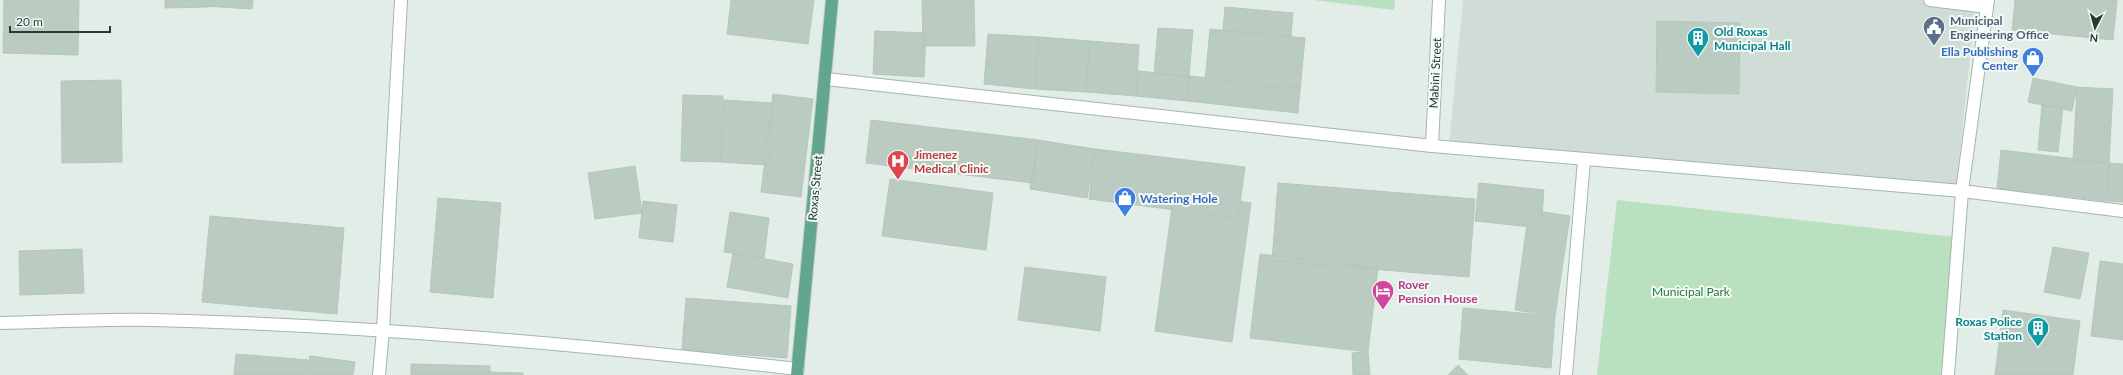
<svg xmlns="http://www.w3.org/2000/svg" width="2123" height="375" font-family="Lato,sans-serif">
<style>
.built{fill:#d0ddd6}
.green{fill:#b9e0bf}
.building{fill:#bacbc2;stroke:#b4c7bd}
.lines{fill:none;stroke-linecap:round;stroke-linejoin:round}
.minor-casing{stroke:#a4b5ae;stroke-width:14}
.major-casing{stroke:#c1c9c6;stroke-width:14}
.minor{stroke:#fff;stroke-width:12}
.major{stroke:#63a68e;stroke-width:12}
.labels{text-anchor:middle;dominant-baseline:central;stroke-width:4;stroke-linejoin:round;paint-order:stroke}
.service-label{font-size:12px;font-weight:bold;fill:#4e5e75;stroke:#f3f9f5;text-anchor:start}
.culture-label{font-size:12px;font-weight:bold;fill:#0d838f;stroke:#f3f9f5;text-anchor:start}
.shop-label{font-size:12px;font-weight:bold;fill:#366cbe;stroke:#f3f9f5;text-anchor:end}
.street-label{font-size:12px;fill:#203f34;stroke:#f3f9f5}
.health-label{font-size:12px;font-weight:bold;fill:#be3a42;stroke:#f3f9f5;text-anchor:start}
.hotel-label{font-size:12px;font-weight:bold;fill:#b23c85;stroke:#f3f9f5;text-anchor:start}
.park-label{font-size:12px;fill:#28793f;stroke:#f3f9f5}
</style>
<rect width="100%" height="100%" fill="#e2ede7"/>
<!-- built -->
<path class="built" d="M1463 0H1976L1956 190 1449 145Z"/>
<!-- green -->
<path class="green" d="M1313 0H1395L1394 10Z
M1617 200 1955 237 1941 375H1597Z"/>
<!-- building -->
<path class="building" d="M4 0H79L78 55 3 53Z
M165 0H208V7L165 8Z
M203 0H253L252 9 203 6Z
M731 0H814L808 44 727 34Z
M922 0H974L975 46H923Z
M2015 0H2117L2113 40 2012 30Z
M1225 7 1293 13 1291 36 1223 31Z
M1657 21 1740 23 1739 94 1656 92Z
M1158 28 1193 30 1189 76 1154 74Z
M1210 29 1305 38 1300 90 1205 81Z
M875 31 926 33 924 77 873 74Z
M988 34 1039 37 1035 89 984 84Z
M1039 37 1090 41 1086 92 1035 89Z
M1090 41 1139 45 1136 96 1086 92Z
M1138 71 1189 76 1187 101 1136 96Z
M1189 76 1300 88 1298 113 1187 101Z
M2033 78 2077 87 2072 111 2028 102Z
M121 80 122 162 62 163 61 81Z
M2077 87 2113 89 2109 163 2073 161Z
M773 94 813 99 801 197 761 192Z
M683 95 723 96 721 162 681 161Z
M724 100 773 103 769 165 721 162Z
M2042 105 2063 107 2058 152 2038 150Z
M871 120 1038 140 1033 183 866 163Z
M1038 140 1095 149 1087 198 1030 189Z
M1095 149 1245 167 1238 218 1089 199Z
M2001 150 2110 163 2106 201 1997 188Z
M2109 163 2123 164V202L2106 201Z
M635 166 642 213 595 219 588 173Z
M890 179 993 193 986 250 882 236Z
M1278 183 1475 199 1469 277 1272 261Z
M1479 183 1544 190 1541 228 1475 221Z
M1174 192 1251 203 1232 342 1155 331Z
M438 198 501 203 493 298 430 292Z
M643 201 677 205 673 242 639 238Z
M1529 210 1570 216 1555 316 1515 310Z
M730 212 769 218 764 258 724 252Z
M210 216 344 228 337 314 202 302Z
M2053 247 2089 253 2080 299 2044 292Z
M82 249 84 293 20 295 19 251Z
M733 253 793 264 788 298 727 287Z
M1260 254 1378 268 1368 352 1250 338Z
M2100 261 2123 264V340L2091 336Z
M1025 267 1106 277 1100 331 1018 320Z
M686 298 791 306 787 358 682 350Z
M1463 308 1555 316 1551 368 1459 359Z
M2003 310 2080 321 2073 375H1995Z
M1368 352 1370 375H1353L1352 353Z
M236 354 308 360 306 375H234Z
M310 356 355 362 353 375H307Z
M411 364 490 366V375H411Z
M1458 365 1468 375H1448Z
M489 372 523 373V375H489Z"/>
<g class="lines">
<!-- minor casing -->
<g class="minor-casing">
<path id="minor" d="M1930 0 1987 7
M826 79 1432 146 1962 191 2123 211
M1432 146 1439 0
M0 323C51 322 102 319 153 320 368 325 584 345 798 369
M379 375 383 330 401 0
M1566 375 1584 160
M1948 375 1962 191 1988 0"/>
</g>
<!-- major casing -->
<g class="major-casing">
<path id="major" d="M797 375 832 0"/>
</g>
<!-- minor -->
<use href="#minor" class="minor"/>
<!-- major -->
<use href="#major" class="major"/>
</g>
<!-- icons -->
<defs>
<g id="civic-pin" transform="scale(1.15)"><path d="M0 17L-7.5 6A9.5 9.5 0 1 1 7.5 6Z" fill="#5c6f8a" stroke="#f3f9f5"/><path d="M-.6-6.5H3V-4.5H.6V-3L4-1V1h2V6H-6V1h2V-1L-.6-3ZM-1.2 2.5V6h2.4V2.5Z" fill="#fff"/></g>
<g id="building-pin" transform="scale(1.15)"><path d="M0 17L-7.5 6A9.5 9.5 0 1 1 7.5 6Z" fill="#0f9aa8" stroke="#f3f9f5"/><path d="M-4-6H4V6H1V3H-1V6H-4ZM-2.5-4.3h1.7v1.8h-1.7ZM.8-4.3h1.7v1.8H.8ZM-2.5-1h1.7V.8h-1.7ZM.8-1h1.7V.8H.8Z" fill="#fff"/></g>
<g id="shop-pin" transform="scale(1.15)"><path d="M0 17L-7.5 6A9.5 9.5 0 1 1 7.5 6Z" fill="#3f7fe0" stroke="#f3f9f5"/><path d="M-5-2.5h2.3a2.7 3.5 0 0 1 5.4 0H5L5.5 6h-11ZM-1.5-2.5h3a1.5 2.3 0 0 0-3 0Z" fill="#fff"/></g>
<g id="hospital-pin" transform="scale(1.15)"><path d="M0 17L-7.5 6A9.5 9.5 0 1 1 7.5 6Z" fill="#e0444e" stroke="#f3f9f5"/><path d="M-5-5h3v3.5h4V-5h3V5h-3V1.5h-4V5h-3Z" fill="#fff"/></g>
<g id="hotel-pin" transform="scale(1.15)"><path d="M0 17L-7.5 6A9.5 9.5 0 1 1 7.5 6Z" fill="#d1479c" stroke="#f3f9f5"/><path d="M-6-4.5h1.5V1H6V5H4.5V3h-9V5H-6ZM-4 0a1.8 1.8 0 1 1 3.6 0ZM.5 0V-2.5h3Q6-2.5 6 0Z" fill="#fff"/></g>
</defs>
<g fill-rule="evenodd">
<use href="#civic-pin" x="1934" y="27"/>
<use href="#building-pin" x="1698" y="38"/>
<use href="#shop-pin" x="2033" y="58"/>
<use href="#hospital-pin" x="898" y="161"/>
<use href="#shop-pin" x="1125" y="198"/>
<use href="#hotel-pin" x="1383" y="291"/>
<use href="#building-pin" x="2038" y="328"/>
</g>
<g class="labels">
<!-- service labels -->
<g class="service-label">
<text x="1950" y="20">Municipal<tspan x="1950" dy="14">Engineering Office</tspan></text>
</g>
<!-- culture labels -->
<g class="culture-label">
<text x="1714" y="31">Old Roxas<tspan x="1714" dy="14">Municipal Hall</tspan></text>
<text x="2022" y="321" text-anchor="end">Roxas Police<tspan x="2022" dy="14">Station</tspan></text>
</g>
<!-- shop labels -->
<g class="shop-label">
<text x="2018" y="51">Ella Publishing<tspan x="2018" dy="14">Center</tspan></text>
<text x="1140" y="198" text-anchor="start">Watering Hole</text>
</g>
<!-- street labels -->
<g class="street-label">
<text transform="translate(1435 73) rotate(-87)">Mabini Street</text>
<text transform="translate(815 188) rotate(-85)">Roxas Street</text>
</g>
<!-- health labels -->
<g class="health-label">
<text x="914" y="154">Jimenez<tspan x="914" dy="14">Medical Clinic</tspan></text>
</g>
<!-- hotel labels -->
<g class="hotel-label">
<text x="1398" y="284">Rover<tspan x="1398" dy="14">Pension House</tspan></text>
</g>
<!-- park labels -->
<g class="park-label">
<text x="1691" y="291">Municipal Park</text>
</g>
</g>
<!-- north arrow -->
<g transform="translate(2095 28) rotate(186)" stroke="#f3f9f5" stroke-width="3" paint-order="stroke">
<path d="M0-3L7 15L0 10L-7 15Z" fill="#203f34"/>
<text y="-6" font-size="11" font-weight="bold" text-anchor="middle" fill="#203f34">N</text>
</g>
<!-- scale -->
<path d="M10 26v6h100v-6" fill="none" stroke="#203f34" stroke-width="2"/>
<text x="16" y="26" font-size="12" fill="#203f34" stroke="#f3f9f5" stroke-width="3" paint-order="stroke">20 m</text>
</svg>
